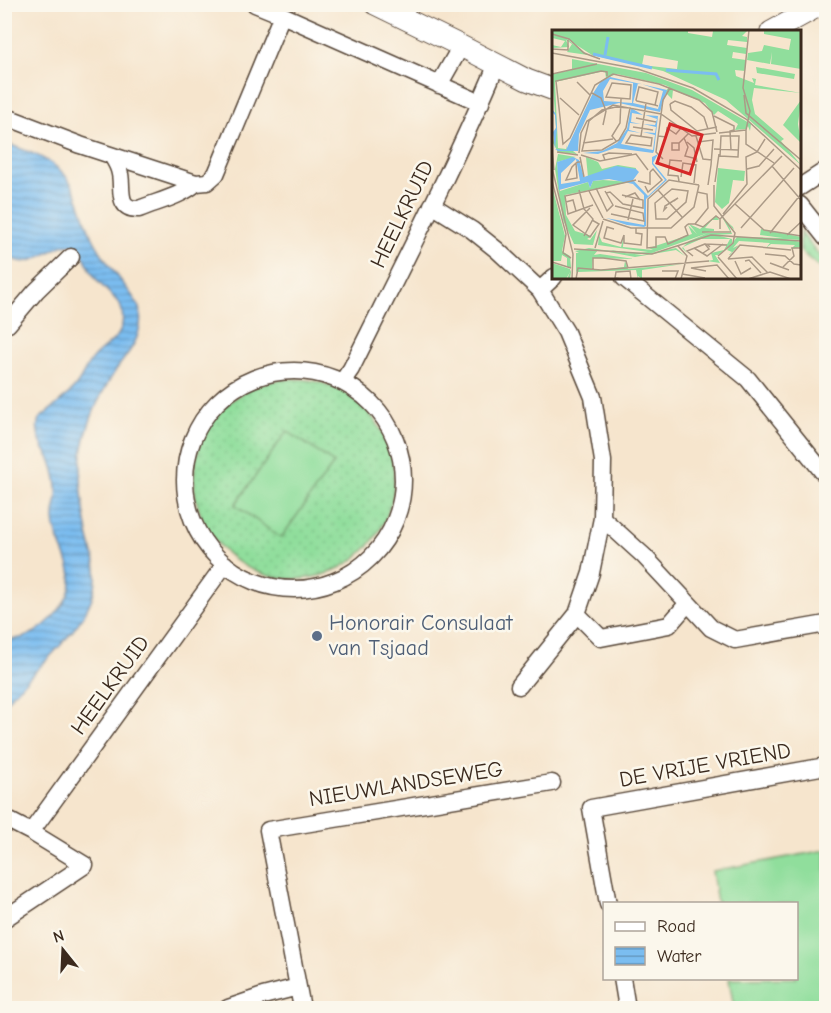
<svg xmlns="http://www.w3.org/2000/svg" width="831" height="1013" font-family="'Comic Neue',sans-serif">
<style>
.grass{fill:url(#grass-dots);stroke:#66845d;stroke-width:1.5}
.garden{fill:#90de9c;stroke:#66845d;stroke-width:1.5}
.water{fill:url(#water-rules);stroke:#5b7487;stroke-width:1.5}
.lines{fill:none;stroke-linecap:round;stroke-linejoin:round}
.minor-casing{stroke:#574638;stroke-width:19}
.tertiary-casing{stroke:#574638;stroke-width:23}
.minor{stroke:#fff;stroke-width:16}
.tertiary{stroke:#fff;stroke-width:21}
.service-dot{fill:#5c6f8a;stroke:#fbf7ec;stroke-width:2}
.labels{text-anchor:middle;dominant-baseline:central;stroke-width:5;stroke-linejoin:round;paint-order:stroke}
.street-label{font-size:22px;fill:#3b2a1e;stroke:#fbf7ec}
.service-label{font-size:22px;fill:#4e5e75;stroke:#fbf7ec;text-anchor:start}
.inset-river{fill:none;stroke:#7bbdf0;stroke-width:3}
.inset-road{fill:none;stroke:#ab9a87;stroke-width:1.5}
.view{fill:#d62828;fill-opacity:0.15;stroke:#d62828;stroke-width:3}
.inset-edge{fill:none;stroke:#3b2a1e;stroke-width:3}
</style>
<defs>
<pattern id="grass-dots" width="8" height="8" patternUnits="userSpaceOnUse" patternTransform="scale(1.5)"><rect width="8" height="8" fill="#90de9c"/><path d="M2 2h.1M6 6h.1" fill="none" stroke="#7dbf86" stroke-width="1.8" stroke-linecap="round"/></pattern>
<pattern id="water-rules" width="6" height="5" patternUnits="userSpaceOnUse" patternTransform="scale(1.5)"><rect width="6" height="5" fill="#7bbdf0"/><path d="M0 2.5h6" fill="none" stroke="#669ac2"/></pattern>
</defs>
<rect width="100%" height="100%" fill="#fbf7ec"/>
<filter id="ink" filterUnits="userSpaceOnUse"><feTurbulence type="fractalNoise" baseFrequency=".0167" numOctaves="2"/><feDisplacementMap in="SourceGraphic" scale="12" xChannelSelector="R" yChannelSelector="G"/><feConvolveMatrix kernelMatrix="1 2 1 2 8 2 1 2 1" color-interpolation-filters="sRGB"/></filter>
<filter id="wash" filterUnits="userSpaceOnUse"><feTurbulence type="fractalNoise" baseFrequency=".008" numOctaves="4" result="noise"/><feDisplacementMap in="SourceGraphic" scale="24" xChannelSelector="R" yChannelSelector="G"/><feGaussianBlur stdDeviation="1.35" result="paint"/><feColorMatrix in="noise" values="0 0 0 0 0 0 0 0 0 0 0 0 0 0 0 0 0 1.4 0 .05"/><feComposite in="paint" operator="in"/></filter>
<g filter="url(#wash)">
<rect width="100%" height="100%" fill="#f6e5cd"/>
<!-- grass -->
<path class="grass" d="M800 231 826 264V273L800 251Z
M194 479a100 100 0 1 1 200 0a100 100 0 1 1-200 0Z"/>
<!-- garden -->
<path class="garden" d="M287 431 334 463 281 538 235 505Z
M826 850V1008H734L729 979 796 978V904L717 903 712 871Z"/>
<!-- water -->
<path class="water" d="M5 143C26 151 48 157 64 174 78 189 82 213 90 232 98 249 107 263 119 278 125 287 135 297 139 308 141 315 141 323 139 330 136 346 123 359 114 373 99 396 88 421 83 448 78 476 83 505 88 533 90 545 95 557 96 569 101 621 35 667 5 703V640C12 639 20 639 27 636 47 628 74 599 71 576 69 556 55 540 54 520 53 512 56 505 57 497 58 485 55 472 51 461 49 455 44 451 42 445 38 438 36 425 39 419 51 409 65 399 74 388 83 378 85 366 94 357 101 349 112 343 118 335 124 326 124 312 119 303 111 294 101 286 94 276 87 265 85 252 73 246 58 237 31 278 5 254Z"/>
</g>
<g filter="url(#ink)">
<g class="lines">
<!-- minor casing -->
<g class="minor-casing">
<path id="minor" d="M255 4 282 15 481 103
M439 85 461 46
M4 116 80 145 196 183 207 182 216 174 282 15
M112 156C116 162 119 167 120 174 123 189 116 210 139 209 158 201 180 197 196 183
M800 187 826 170
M432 205 472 230 497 250 540 290 566 332 593 397 603 461 602 518 591 573 577 614 601 638 669 625 688 603 711 628 735 640 826 624
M800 205 826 238
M624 278 748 379 826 476
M540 290 554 277
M4 325 8 324 36 291 71 257
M185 480a109 109 0 1 1 218 0a109 109 0 1 1-218 0Z
M342 382 351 369C401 268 453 168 497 64
M602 518 644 556 688 603
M519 686 577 614
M4 818 31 832 85 865 4 919
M31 832 225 564
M608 904 591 808 826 766
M622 978 627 1008
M228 1008 263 996 298 987
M302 1008 268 830 552 783"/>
</g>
<!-- tertiary casing -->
<g class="tertiary-casing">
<path id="tertiary" d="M375 4 461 46 527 80 554 90
M771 32 822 4"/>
</g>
<!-- minor -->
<use href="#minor" class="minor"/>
<!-- tertiary -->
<use href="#tertiary" class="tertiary"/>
</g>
</g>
<!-- markers -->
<circle class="service-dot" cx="317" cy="636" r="6"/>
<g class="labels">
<!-- street labels -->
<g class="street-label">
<text transform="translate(402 214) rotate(-64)">HEELKRUID</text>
<text transform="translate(110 685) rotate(-54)">HEELKRUID</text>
<text transform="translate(705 765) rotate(-10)">DE VRIJE VRIEND</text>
<text transform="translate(406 784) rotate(-9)">NIEUWLANDSEWEG</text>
</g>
<!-- service labels -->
<g class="service-label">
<text x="329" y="623">Honorair Consulaat<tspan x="329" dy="25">van Tsjaad</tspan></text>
</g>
</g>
<!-- overview -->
<g transform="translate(552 30)">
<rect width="249" height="249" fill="#f6e5cd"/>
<path d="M0 0H136V3L160 7 161 1 157 0H196L190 6 195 7V12L176 10 175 15 195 18 194 24 181 22 180 28 194 30 193 41 183 40 184 46 202 53 200 48 204 49 203 55 249 63 202 58 200 70 203 84 232 109 229 111 249 135 174 70 111 41 40 25 12 7 36 25 15 22 20 14 14 10 17 17 0 18V15L9 17 13 11 0 8ZM92 25 126 31 125 39 90 35ZM212 0H249V39L219 34 220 22 218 34 195 30 196 23 210 21 212 15 237 20 239 9 212 4ZM20 29 94 43 140 60 199 94 198 101 196 96 194 99 183 100 186 94 166 81 162 85 153 73 121 60 120 69 113 62 117 57 113 55 65 44 54 48 53 41 3 52 6 118 14 119V115L15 121H21L25 124 6 122 1 113 4 97 0 44 20 40ZM204 37 243 44 242 49 205 43ZM249 70 246 94 249 113 231 95ZM6 124 24 127 5 132 8 161 36 152 38 158 41 151 51 150 78 152 13 165 14 185 23 201 40 206 35 209 38 210 45 200 41 215 22 214 11 190 3 139ZM34 127 46 132 50 139 66 135 84 138 83 145 77 147 79 139 63 137 36 147ZM0 156 13 206 10 221 18 226 19 237H15V228L10 225 9 231H0ZM164 186 167 190H160L153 198 162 199V201L151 203H179L170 187 181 197 182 200 176 193 180 204 164 205 180 209V213L176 217 166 225H163L168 233 155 231 161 230 159 223 172 220 178 209H149L131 217 135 223 130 218 137 211 156 203 97 224H81L64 222 58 220 83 223 96 222 46 215 47 205 50 212 69 217 72 206 71 217 101 220 97 218 140 204 136 195 145 204 137 194 148 199ZM209 199 249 207V210L232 209 249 212V217L239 219 243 215 219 214 214 218 218 213 187 211 181 218 187 215 178 225H177L180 222 175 220 185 207 231 208 208 205ZM37 218 90 225 124 218 133 226 124 220 83 227 46 220 42 225 48 224 82 229 41 228 40 239 48 240 72 237 73 231 76 239 131 234 90 240V249L86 246V249L84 240 26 242V238L24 243V223H27L23 221ZM0 233 18 239 19 242 18 249H15L18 242 14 249H0Z" fill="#90de9c" fill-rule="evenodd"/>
<path d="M166 138 193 141 192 151 181 150 177 173 170 179 163 172Z" fill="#90de9c"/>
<path d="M58 47 115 60 108 82 67 73 38 80 27 104 26 121H6L3 119 1 102 4 98 3 85 0 82V79L4 84 5 98 3 119 14 120 40 65 49 51ZM58 49 81 53 80 73 52 71 51 61ZM86 53 111 61 106 79 81 73ZM79 78 91 85 80 83 79 92 89 94 78 93 77 100 89 103 76 101 69 114 101 120 103 105 91 102 103 103 104 97 91 94 103 95 105 89 93 85 106 86 102 121 101 123 63 118 46 124 31 123 50 121 65 113 75 99ZM106 124 101 133 115 150 94 169V196L92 197 75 195 54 188 92 195V165L81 154 57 149 41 151 38 158 36 152 7 160 5 132 21 127 27 130 32 147 64 136 84 139 87 142 81 150 96 166 113 150 100 134V127ZM24 129 28 151 9 154V143Z" fill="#7bbdf0" fill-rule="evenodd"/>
<path class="inset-river" d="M41 24 100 38M53 25 56 7M114 40 164 44 167 50"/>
<path class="inset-road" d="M0 4 17 9 32 23 48 29M0 19 16 20V10M0 23 86 39 141 58 194 89 249 140M0 44 45 34M55 46V42L49 41 4 51 11 114 18 108 43 55 61 44 107 54 147 70 160 82 165 102M25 52 38 65M60 53 79 55 78 69 54 67ZM40 63 49 68 54 81 51 95M192 65 194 83 249 130M8 68 27 85M118 74 119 80 145 101 165 97M118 74 123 71 139 77 152 87 156 99M103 75 106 62 87 57 84 70 85 71 103 75 106 76M64 77 78 78 74 98 67 110 50 120 30 121 37 91 50 80ZM162 86 182 96V100L178 101 179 120M84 88 104 92M81 97 101 100M194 100 198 81 191 58 197 0M194 100V114L222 133M167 103 194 100M79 105 100 108 99 116 74 113ZM89 106 94 73M106 106 114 107 115 98 124 104 129 98M144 106 151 129 160 130M169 106H187L186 127 168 126ZM132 108 136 117 133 126 145 129M65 112 60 106 68 93 69 69M135 112 142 118 145 132M146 112 161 110 159 135M31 113 61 109M127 113V120H120V113H127L137 103M162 119 186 120M0 120 2 140M5 122 26 125M27 123 29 103 35 91 61 75 109 84 140 106 164 103M29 125 48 131 84 124 96 140M28 127 32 147M111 129 104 122 111 70 118 58M53 130 51 125 57 123 80 124M24 133 25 148 14 150 20 137 24 133 26 132H29M220 136 249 170M0 138 21 224 20 249M195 139 207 136 222 119M129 147 131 133 144 135 142 153M0 151 14 204 11 223 19 228M86 151 98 154V142M127 151 126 146 116 145 118 130 130 131M163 152 167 124M156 155 159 135M162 155V176L183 203 181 213 166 226M93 156 96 162 110 150 101 139 98 142M44 158 55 181 61 175 53 161M120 159 136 161 134 172 115 189H104L103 173ZM27 160 32 179 41 189 32 206M106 160 130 187M37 161 51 188M54 163 58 162 71 174 91 178V170L70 165M73 167 83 163 88 170M14 172 21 170 24 181M183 174 212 200 249 206M41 175 16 184 13 166 84 150M115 177 112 180 113 176 126 168 122 171M38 178 21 195 38 207 47 194 40 190M59 184 92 191 91 183 63 176M171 184 195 154 194 127 205 122 213 109M51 189 79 198H119L142 177 147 155M76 190 81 169M136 194 133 197 136 205 116 214 113 207H104V217L95 218 96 169 117 150 147 155M136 194H143L156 178 155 164 145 162M143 194 151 197 164 186 168 189M189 198 242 138M62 199 55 197 52 208 69 213 72 205M168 199V189L230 126M150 202H179M218 203 249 164M72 205V213L89 215 90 204 84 203V198M235 205 249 192M126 216 135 226 129 249M158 217 155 214 175 215M43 218 51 191M142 218 155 226 171 214M22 219 100 224 159 205 249 211M213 224 233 226 242 234 249 235M141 226 135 221 153 214 157 219 151 223M166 227 185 249M176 229 188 215 239 220M176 229 200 227 216 243M183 231 189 244 199 238M193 231 197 230 209 243M0 232 19 238M218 233 237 240M231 237 242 226 240 218H249M41 239V228H51L74 231 76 238M110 241H126L123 249M154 241 139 238 165 235 177 249M130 244 153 248M24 249 26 238 49 240 157 231M70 249 63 248 64 242 78 241 79 249M196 249 218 242 239 249"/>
<path class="view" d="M118 94 150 105 138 144 105 133Z"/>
<rect width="249" height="249" class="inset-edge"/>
</g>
<!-- margin -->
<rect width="831" height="1013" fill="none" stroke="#fbf7ec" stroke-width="24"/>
<!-- legend -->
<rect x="603" y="902" width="195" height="78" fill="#fbf7ec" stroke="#aea59a" stroke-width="1.5"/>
<rect x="615" y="922" width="30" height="9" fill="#ffffff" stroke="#aea59a" stroke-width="1.5"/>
<text x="657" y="932" font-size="18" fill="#3b2a1e">Road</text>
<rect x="615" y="947" width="30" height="18" fill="url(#water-rules)" stroke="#aea59a" stroke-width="1.5"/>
<text x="657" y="962" font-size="18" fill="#3b2a1e">Water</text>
<!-- north arrow -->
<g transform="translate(63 950) rotate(342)" stroke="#fbf7ec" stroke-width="4.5" paint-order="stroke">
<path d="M0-4.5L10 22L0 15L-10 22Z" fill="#3b2a1e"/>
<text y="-9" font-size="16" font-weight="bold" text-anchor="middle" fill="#3b2a1e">N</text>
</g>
</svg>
